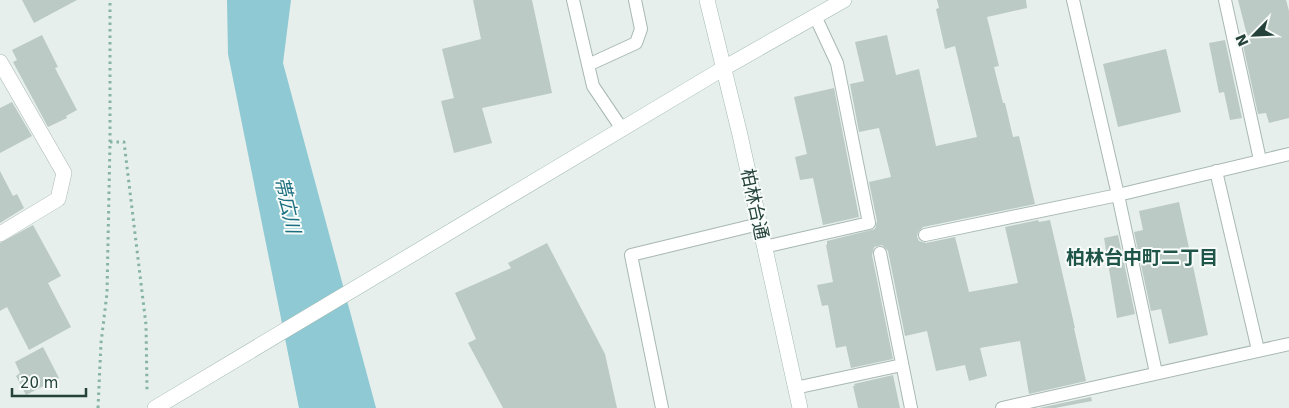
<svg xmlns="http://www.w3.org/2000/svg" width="1289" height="408" font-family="'DejaVu Sans','Noto Sans JP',sans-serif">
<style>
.water{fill:#8ec9d4}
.building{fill:#bbcac4}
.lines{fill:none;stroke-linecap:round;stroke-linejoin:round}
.lane-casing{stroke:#a8b8b2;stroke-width:14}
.street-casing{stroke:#a8b8b2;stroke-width:16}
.secondary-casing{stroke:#a4bbb3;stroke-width:16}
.path{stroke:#86b3a5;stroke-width:3;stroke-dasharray:2.5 4;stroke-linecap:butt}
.lane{stroke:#fff;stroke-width:12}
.street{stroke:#fff;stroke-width:15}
.secondary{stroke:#fff;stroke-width:15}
.labels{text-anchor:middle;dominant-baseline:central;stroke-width:4;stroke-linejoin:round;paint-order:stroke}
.street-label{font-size:18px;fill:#24423a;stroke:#f7fbf9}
.water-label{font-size:19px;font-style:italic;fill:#1c6f80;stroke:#f7fbf9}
.neighbourhood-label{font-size:19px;font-weight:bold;fill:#1f5548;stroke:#f7fbf9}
</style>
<rect width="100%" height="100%" fill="#e6efeb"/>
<!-- water -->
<path class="water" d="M227 0H291L283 63 376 408H299L228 54Z"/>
<!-- building -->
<path class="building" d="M22 0H77L34 23Z
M473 0H532L552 93 482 108 492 143 454 153 441 101 454 98 442 49 481 39Z
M937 0H1026L1027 8 987 17 999 66 994 67 1003 103H1005L1013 137 1019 136 1035 204 923 227 918 232 917 237 919 241 926 243 955 237 969 292 1018 283 1005 227 1038 220 1039 222 1050 220 1075 328H1074L1086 381 1029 394 1020 341 980 348 987 376 969 381 965 365 936 371 927 331 905 336 888 251 882 245 874 247 872 255 893 359 851 368 846 346 836 348 828 305 822 306 817 285 833 282 826 245H827V241L875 229 877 221 869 182 891 177 879 128 859 132 850 84 864 81 855 42 887 35 896 75 919 69 936 146 977 137 955 46 945 49 936 9 939 8Z
M1238 0H1286L1289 11V118L1269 123 1266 113 1258 114 1241 36 1247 35Z
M42 35 58 67 55 68 77 110 66 116 67 118 48 127 13 62 17 60 12 50Z
M1225 40 1242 118 1230 120 1224 92 1219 93 1209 43Z
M1166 49 1181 112 1118 127 1103 64Z
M834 88 859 217 823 225 813 178 800 180 795 157 807 154 794 97Z
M12 102 32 136 0 153V108Z
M0 171 13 196 17 194 24 208 0 223Z
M1179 202 1208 335 1169 344 1161 309 1151 311 1134 232 1143 230 1139 211Z
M33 225 61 276 48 283 71 327 29 350 7 307 0 311V243Z
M1118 235 1135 314 1117 318 1104 238Z
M547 243 605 354 617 408H503L468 343 476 339 455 293 511 268 508 263Z
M43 347 59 378 26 395 16 376 20 373 15 362Z
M893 375 900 408H858L853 386H855L854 384Z
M1091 397 1092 401 1055 408H1039Z"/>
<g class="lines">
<!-- lane casing -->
<g class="lane-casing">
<path id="lane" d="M573 0 593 86 622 129
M1073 0 1118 195 1156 373
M1225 0 1260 160
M588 65 636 43 641 29 635 0
M1216 171 1258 350
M925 235 1118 195 1289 154
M764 247 869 223 837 63 815 16
M880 253 911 408
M795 388 902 365
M662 408 631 255 759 224
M1002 408 1289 344"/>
</g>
<!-- street casing -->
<g class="street-casing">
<path id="street" d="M0 62 64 173 58 199 0 234"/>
</g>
<!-- secondary casing -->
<g class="secondary-casing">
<path id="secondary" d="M707 0 740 135 800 408
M155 408 724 68 844 0"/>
</g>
<!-- path -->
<path class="path" d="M110 142H124L146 325 147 390
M98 408 101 343 107 293 110 142V0"/>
<!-- lane -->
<use href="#lane" class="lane"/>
<!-- street -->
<use href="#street" class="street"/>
<!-- secondary -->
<use href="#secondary" class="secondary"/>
</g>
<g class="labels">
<!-- street labels -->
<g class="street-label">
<text transform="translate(755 204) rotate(78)">柏林台通</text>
</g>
<!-- water labels -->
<g class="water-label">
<text transform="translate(288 205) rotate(77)">帯広川</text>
</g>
<!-- neighbourhood labels -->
<g class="neighbourhood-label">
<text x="1142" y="257">柏林台中町二丁目</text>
</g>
</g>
<!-- north arrow -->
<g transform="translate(1254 35) rotate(246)" stroke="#f7fbf9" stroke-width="4" paint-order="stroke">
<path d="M0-4L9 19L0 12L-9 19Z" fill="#24423a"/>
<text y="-8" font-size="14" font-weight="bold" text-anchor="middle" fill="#24423a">N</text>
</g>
<!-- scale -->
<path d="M12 388v8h74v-8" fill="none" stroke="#24423a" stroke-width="2.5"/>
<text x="20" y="388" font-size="15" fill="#24423a" stroke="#f7fbf9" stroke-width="4" paint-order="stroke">20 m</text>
</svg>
